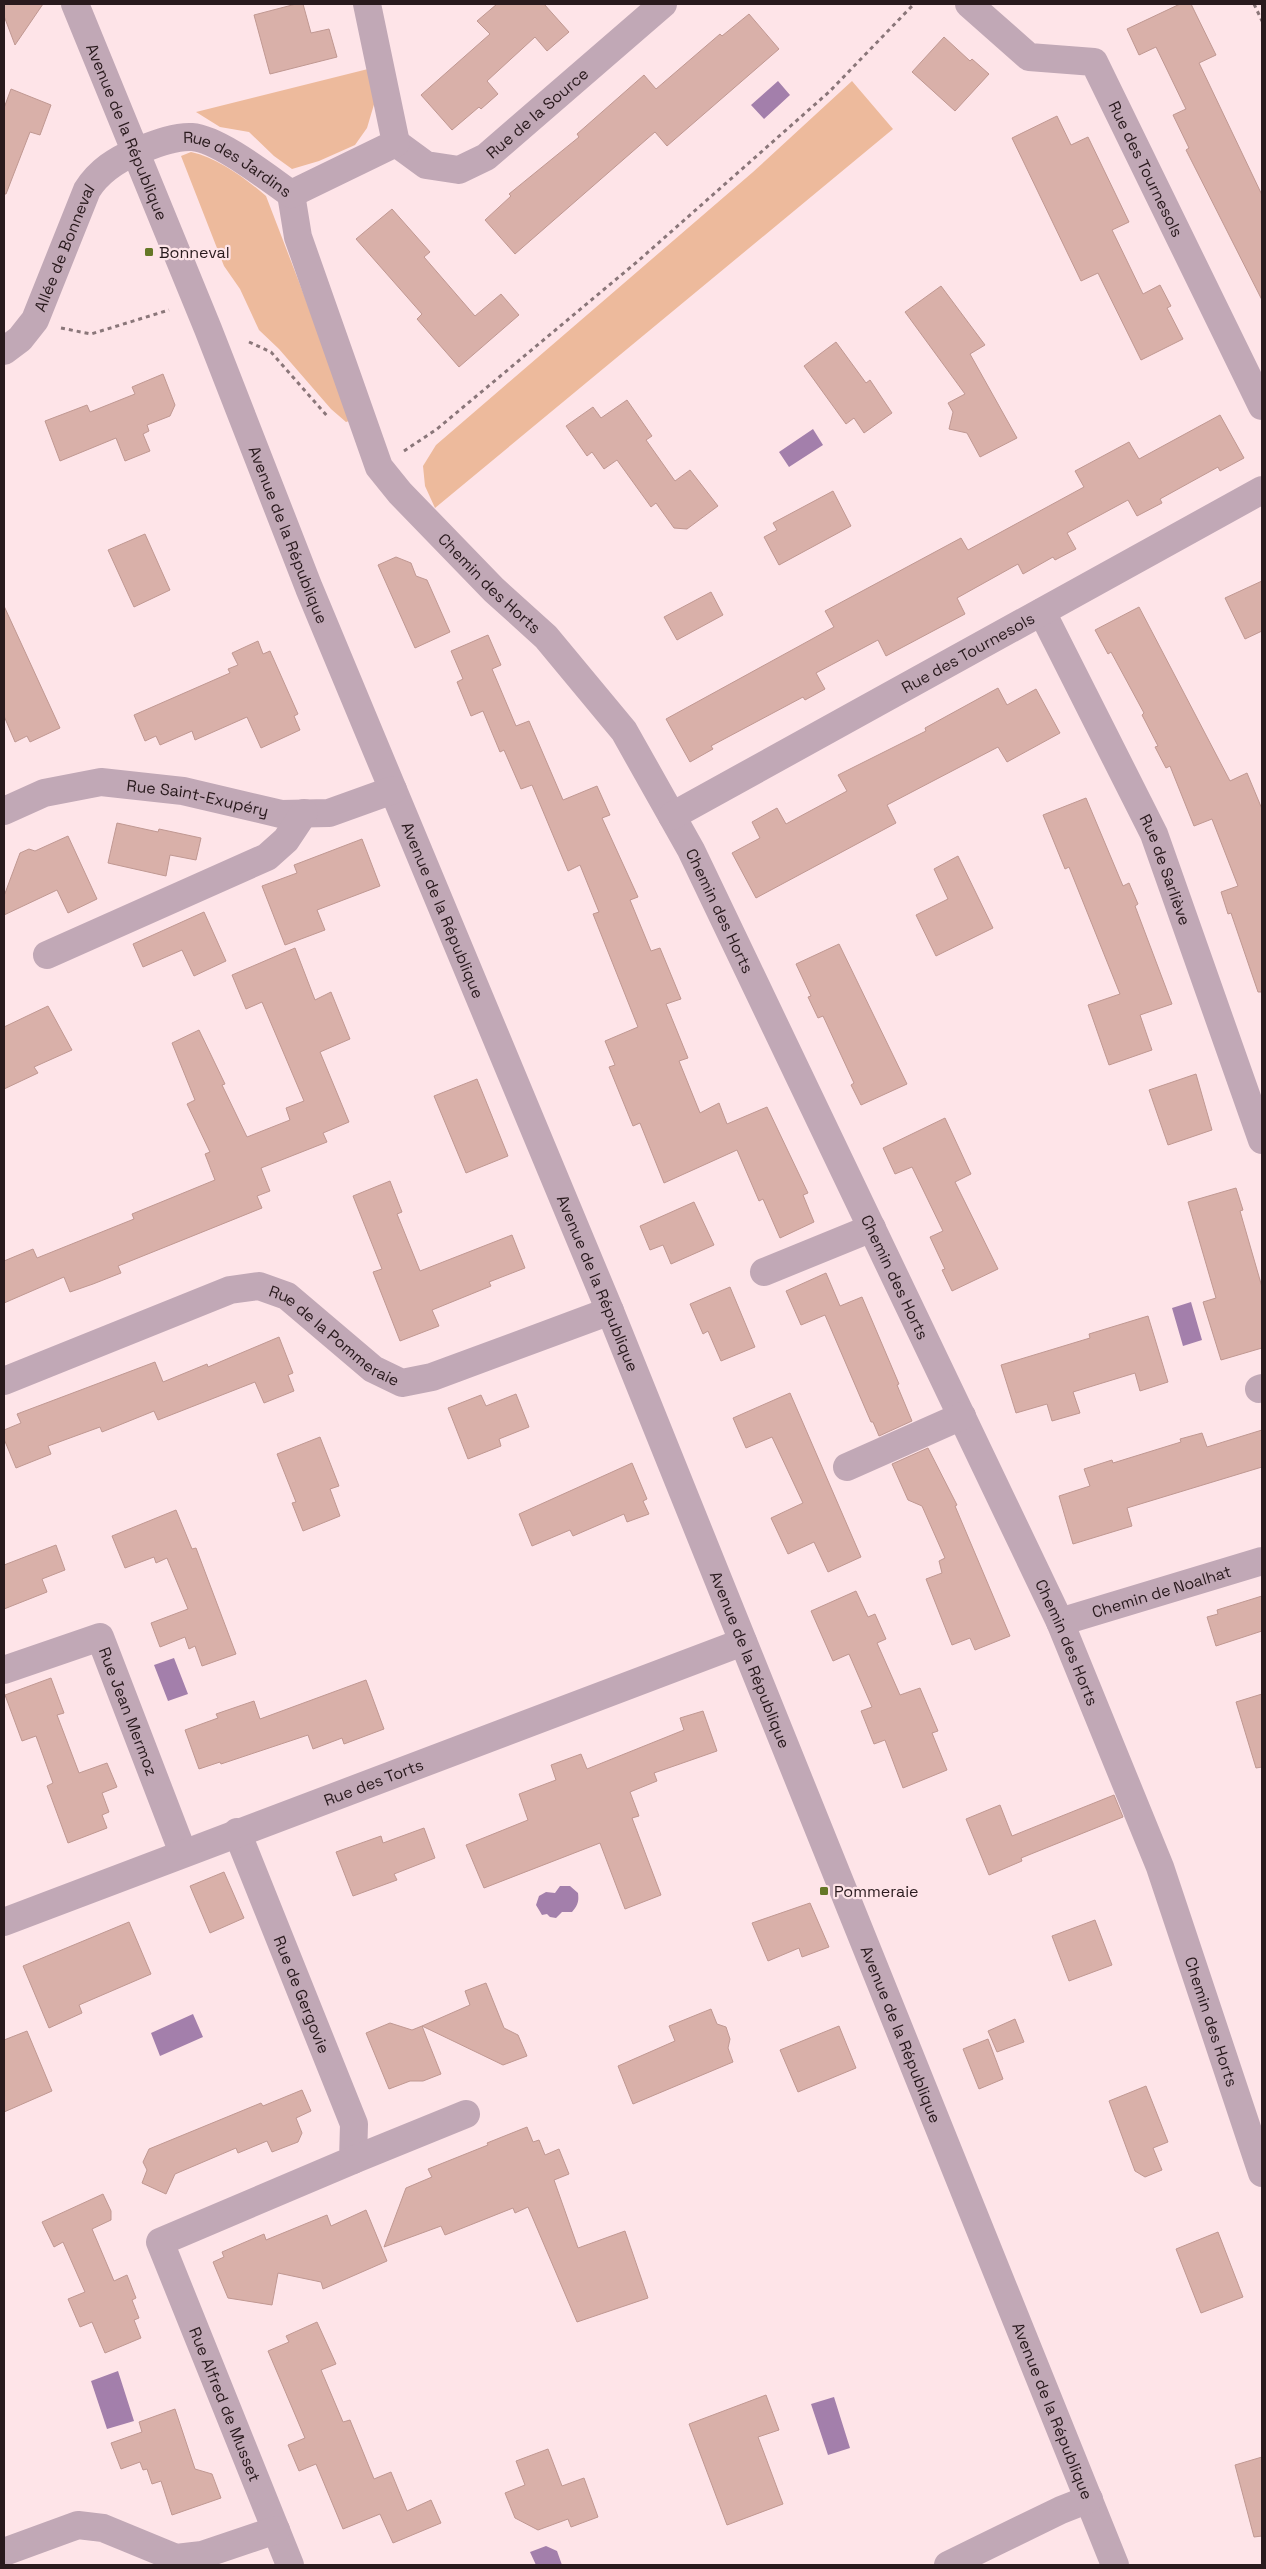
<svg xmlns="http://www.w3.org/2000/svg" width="1266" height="2569" font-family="'Space Grotesk',sans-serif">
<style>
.green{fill:#edba9c}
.water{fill:#a37fab}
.building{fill:#d9b0a9;stroke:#c09892}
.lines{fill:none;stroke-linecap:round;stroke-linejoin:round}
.path{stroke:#8a7679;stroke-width:3;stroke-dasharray:4 4;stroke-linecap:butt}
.minor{stroke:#c1a8b6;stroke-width:28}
.poi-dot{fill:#657726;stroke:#fee4e8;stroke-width:2}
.labels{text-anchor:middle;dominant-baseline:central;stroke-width:4.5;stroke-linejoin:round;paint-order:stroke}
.street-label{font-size:16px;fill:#291a1d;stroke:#fee4e8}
.poi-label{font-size:16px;fill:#291a1d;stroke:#fee4e8;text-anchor:start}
</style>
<rect width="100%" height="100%" fill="#fee4e8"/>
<!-- green -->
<path class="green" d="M368 69 375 101 367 128 355 145 319 161 292 169 274 156 249 132 220 127 196 112Z
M852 81 893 129 435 508 425 486 423 466 436 445 753 172Z
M191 152C218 158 245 178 266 196L352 420 346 422 331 409 279 349 259 330 240 289 224 266 181 156Z"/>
<!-- water -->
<path class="water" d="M778 81 790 95 764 119 751 105Z
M813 429 823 445 789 467 779 452Z
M1191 1302 1202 1340 1183 1346 1172 1308Z
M174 1658 188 1694 168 1701 154 1665Z
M560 1886H570L578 1893C579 1901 578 1905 572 1912H562L556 1918 550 1917 547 1914 542 1915 536 1905 539 1896 546 1892 555 1893Z
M193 2014 203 2037 160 2056 151 2033Z
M118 2371 134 2421 107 2429 91 2381Z
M834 2397 850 2448 828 2455 811 2404Z
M546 2546 557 2551 562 2565H536L530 2552Z"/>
<!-- building -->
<path class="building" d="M4 4H43L15 45 4 16Z
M296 4H303L311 33 329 29 337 57 270 74 254 15Z
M497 4H544L569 32 547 51 535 37 487 81 498 94 481 109 479 107 452 130 421 95 490 34 477 21Z
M1180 4H1191L1216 55 1199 63 1262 195V300L1186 150 1189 148 1173 115 1186 109 1156 47 1139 55 1127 29Z
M749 14 779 49 667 146 655 132 515 254 485 220 511 196 509 194 579 137 577 134 644 75 656 89 720 34 722 36Z
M944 37 970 61 972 59 989 74 955 111 912 72Z
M11 89 51 105 40 135 30 132 6 194H4V108Z
M1057 116 1071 145 1088 137 1129 222 1112 230 1143 294 1160 285 1171 306 1167 308 1183 339 1141 360 1098 273 1081 281 1012 138Z
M392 209 430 252 424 257 475 316 501 294 519 315 459 367 417 319 422 314 356 239Z
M941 286 985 345 970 354 1017 438 980 457 967 433 949 429 953 412 948 403 965 394 905 312Z
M836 342 866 383 870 380 892 413 864 433 854 418 846 424 804 366Z
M163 374 175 405 170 416 147 425 149 431 143 434 150 451 125 461 116 438 60 461 45 421 87 405 90 412 135 394 132 387Z
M627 400 652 436 646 440 675 481 690 470 718 506 687 529 674 528 656 503 651 507 617 460 604 469 592 452 587 456 566 426 593 407 601 418Z
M1220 415 1244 458 1220 471 1218 467 1160 499 1162 503 1137 516 1128 500 1067 533 1076 549 1055 560 1053 557 1023 574 1018 564 957 598 965 614 886 656 878 640 816 673 825 689 805 700 803 697 711 746 713 749 690 762 666 719 834 627 825 611 961 538 968 550 1084 487 1075 471 1129 442 1139 459Z
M833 491 851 526 779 565 764 537 777 530 773 523Z
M145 534 170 590 134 607 108 550Z
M396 557 411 563 416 576 427 580 450 632 415 648 378 565Z
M1262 581V631L1245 639 1225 598Z
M711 592 723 615 677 640 664 617Z
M4 606 60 728 30 742 27 736 15 742 4 716Z
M1139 607 1230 781 1247 773 1262 809V992H1258L1231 913 1228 914 1221 892 1238 886 1212 819 1194 826 1170 766 1166 768 1155 747 1158 746 1142 715 1144 713 1111 652 1108 654 1095 630Z
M488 635 501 665 492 669 516 726 529 721 563 800 597 786 610 815 602 818 638 897 630 900 651 951 660 948 681 999 666 1004 688 1058 679 1061 700 1113 719 1103 727 1124 767 1107 808 1193 803 1195 814 1222 780 1238 763 1199 759 1201 737 1150 664 1183 640 1123 633 1126 609 1067 615 1065 605 1041 638 1027 593 914 599 912 580 865 568 871 532 785 521 789 504 750 500 752 483 711 471 716 457 682 463 679 451 651Z
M258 641 263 654 270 651 298 714 294 716 300 730 261 748 247 717 195 740 192 731 160 745 156 736 145 741 134 715 230 673 228 669 238 665 232 653Z
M998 688 1007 705 1036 689 1060 733 1007 762 998 747 887 805 896 823 756 898 732 853 760 838 752 822 777 808 786 824 847 791 838 775 926 731 925 728Z
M1086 798 1123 886 1129 883 1138 904 1135 906 1172 1004 1140 1015 1152 1050 1109 1065 1088 1005 1120 994 1069 867 1065 869 1043 815Z
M117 823 158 832 159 829 201 838 196 860 170 855 166 876 108 863Z
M68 836 97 899 68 913 57 890 4 915V896L20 853 29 849 35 851Z
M362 839 380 886 317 910 325 930 285 945 262 886 297 873 294 865Z
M958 856 993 928 936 956 916 915 948 899 934 869Z
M204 912 226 961 194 976 182 950 143 967 133 944Z
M839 944 907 1084 861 1105 851 1085 854 1083 823 1016 818 1018 808 997 811 996 796 964Z
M295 948 315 1000 331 992 350 1039 320 1052 349 1122 323 1133 327 1142 261 1168 270 1191 257 1196 262 1208 118 1266 121 1273 93 1284 70 1292 64 1277 4 1303V1261L33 1249 37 1258 134 1219 132 1214 215 1180 205 1154 210 1152 187 1104 195 1100 172 1043 199 1030 225 1084 222 1085 247 1137 290 1120 286 1108 304 1101 262 1002 246 1009 232 975Z
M48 1006 72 1050 34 1067 38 1073 4 1089V1027Z
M1196 1074 1212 1130 1168 1145 1149 1090Z
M477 1079 508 1156 466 1173 434 1096Z
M945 1118 971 1174 955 1182 998 1269 952 1291 942 1270 945 1269 930 1237 943 1231 912 1167 895 1174 883 1148Z
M390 1181 402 1212 397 1214 420 1271 512 1235 525 1268 489 1282 491 1286 432 1310 439 1326 400 1341 373 1272 382 1269 353 1196Z
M1236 1188 1243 1210 1240 1211 1262 1287V1348L1221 1360 1203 1302 1216 1298 1188 1202Z
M694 1202 714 1245 671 1264 663 1245 650 1250 640 1226Z
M826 1273 840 1306 862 1297 899 1384 897 1385 912 1421 879 1436 873 1422H871L825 1315 801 1325 786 1291Z
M730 1287 755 1347 721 1361 708 1331 703 1334 690 1304Z
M1148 1316 1168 1382 1140 1391 1135 1373 1073 1392 1080 1413 1052 1421 1047 1404 1016 1413 1001 1365 1090 1338 1089 1334Z
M279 1337 293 1373 288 1375 294 1391 264 1403 255 1382 158 1420 154 1411 102 1432 100 1427 48 1446 51 1454 16 1468 4 1439V1430L21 1423 17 1414 155 1362 163 1382 207 1364 208 1367Z
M790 1393 861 1557 828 1572 814 1542 788 1554 771 1518 803 1503 772 1437 746 1448 733 1418Z
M516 1394 529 1427 499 1439 501 1446 468 1459 448 1408 481 1395 486 1406Z
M1262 1430V1467L1127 1508 1132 1526 1073 1544 1059 1496 1090 1486 1084 1469 1112 1460 1113 1463 1181 1442 1180 1439 1202 1433 1207 1447Z
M320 1437 339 1486 330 1489 340 1516 303 1531 292 1503 296 1502 277 1454Z
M928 1448 957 1505 955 1506 1010 1636 975 1650 970 1638 952 1645 926 1579 942 1573 939 1561 945 1558 922 1506 908 1500 892 1464Z
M632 1463 647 1499 643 1501 649 1514 627 1522 624 1514 573 1536 570 1530 532 1546 519 1514Z
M176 1510 192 1549 196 1548 236 1654 202 1666 195 1646 189 1649 185 1637 160 1647 151 1623 188 1609 167 1558 156 1563 154 1557 125 1568 112 1536Z
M56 1545 65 1570 42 1579 47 1592 4 1609V1565Z
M856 1591 868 1617 875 1614 886 1639 877 1643 900 1695 920 1688 938 1731 932 1733 947 1770 903 1788 885 1740 874 1744 861 1711 872 1707 849 1654 833 1661 811 1611Z
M1262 1596V1631L1216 1646 1207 1617 1218 1614 1217 1610Z
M51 1678 64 1713 57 1715 79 1773 107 1763 117 1787 102 1793 109 1812 102 1815 107 1828 68 1843 47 1786 53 1783 36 1736 22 1741 5 1695Z
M366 1680 384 1729 344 1744 342 1738 313 1749 308 1735 221 1764 220 1762 199 1769 185 1730 218 1718 216 1714 254 1701 260 1719Z
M1262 1694V1767L1256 1768 1236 1702Z
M703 1711 717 1751 654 1773 657 1781 630 1792 639 1816 632 1818 661 1895 625 1909 600 1843 484 1888 466 1845 528 1820 519 1794 556 1780 551 1765 581 1754 587 1769 684 1730 680 1718Z
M1114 1795 1123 1817 1021 1858 1022 1861 989 1875 966 1819 1000 1805 1012 1836Z
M424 1828 435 1858 394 1874 397 1880 353 1896 336 1852 381 1836 383 1843Z
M224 1872 244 1918 210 1933 190 1886Z
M810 1903 829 1947 802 1957 799 1948 768 1961 752 1923Z
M1095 1920 1112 1965 1069 1981 1052 1936Z
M129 1922 151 1974 79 2005 82 2013 49 2028 23 1966Z
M486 1983 504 2028 518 2035 527 2056 503 2065 422 2026 470 2005 465 1991Z
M711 2009 717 2024 726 2027 730 2039 728 2048 733 2062 633 2104 618 2066 675 2041 669 2026Z
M1015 2019 1024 2042 997 2052 988 2031Z
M390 2023 412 2030 422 2026 441 2074 423 2081H410L389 2089 366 2033Z
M839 2026 856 2068 798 2092 780 2050Z
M27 2031 52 2091 4 2112V2040Z
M988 2039 1003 2079 979 2089 963 2049Z
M1146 2086 1168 2142 1153 2148 1162 2170 1145 2177 1135 2171 1109 2101Z
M302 2090 311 2111 296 2118 302 2133 298 2142 272 2152 267 2141 238 2153 236 2148 175 2174 166 2194 142 2183 147 2170 143 2162 149 2149 261 2103 263 2106Z
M527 2127 533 2142 539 2140 545 2155 559 2149 569 2174 554 2180 578 2248 625 2231 648 2298 577 2322 528 2207 515 2213 513 2208 445 2235 441 2226 384 2247 406 2188 432 2177 428 2169 488 2145 487 2143Z
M103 2194 111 2211V2220L92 2229 114 2281 127 2275 136 2298 132 2300 139 2318 134 2320 141 2338 105 2353 92 2322 80 2327 68 2299 85 2292 63 2242 54 2247 42 2222Z
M366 2210 387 2261 323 2289 321 2282 278 2273 272 2305 228 2298 213 2262 224 2257 222 2252 264 2234 266 2240 327 2215 331 2226Z
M1218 2232 1243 2297 1201 2313 1176 2249Z
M317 2322 336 2364 321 2370 343 2422 350 2420 374 2479 391 2472 407 2511 431 2500 441 2523 393 2543 380 2514 343 2529 316 2464 299 2471 288 2445 305 2438 268 2351 289 2342 286 2336Z
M766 2395 779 2430 758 2437 783 2504 727 2525 689 2424Z
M175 2409 195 2469 212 2474 221 2498 172 2515 161 2481 152 2484 147 2469 143 2470 140 2462 121 2469 111 2443 142 2432 139 2422Z
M548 2449 562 2486 584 2478 598 2517 571 2527 568 2519 538 2530 515 2518 505 2493 525 2485 516 2461Z
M1262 2457V2536L1254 2537 1235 2465Z"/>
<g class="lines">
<!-- path -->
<path class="path" d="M1254 4 1262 21
M61 328 91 334 169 310
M249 342 271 352 328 417
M404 451 437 429 638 261 829 92 914 4"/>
<!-- minor -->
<g class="minor">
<path id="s1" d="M75 4 208 329 309 588 610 1311 1115 2565"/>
<path id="s2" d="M969 4 1029 57 1094 62 1262 406"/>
<path id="s3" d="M396 143 426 165 459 170 486 157 663 4"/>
<path id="s4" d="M291 194 298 237 379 467 400 493 494 590 546 637 624 731 691 850 1060 1622 1160 1867 1262 2173"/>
<path id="s5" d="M4 351 20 339 35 320 87 190C99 171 116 160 137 151 153 145 174 136 192 137 219 139 268 178 291 194L396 143 367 4"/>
<path id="s6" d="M1042 612 1154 834 1262 1140"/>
<path id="s7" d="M4 811 44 793 101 782 183 791 281 814 329 813 393 790"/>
<path id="s8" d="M672 816 1262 490"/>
<path d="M47 955 267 857 286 840 304 813"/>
<path d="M764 1272 872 1228"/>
<path id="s9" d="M4 1381 230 1290 259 1286 287 1296 373 1369 402 1383 432 1377 610 1311"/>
<path d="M1259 1389 1262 1388"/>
<path d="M847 1467 962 1416"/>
<path id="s10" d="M1060 1622 1262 1561"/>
<path id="s11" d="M4 1670 100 1637 183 1853"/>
<path id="s12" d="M237 1832 354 2124 353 2160 160 2242 290 2565"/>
<path id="s13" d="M4 1922 743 1642"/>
<path d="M353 2160 466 2114"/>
<path d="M4 2552 78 2525 103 2528 176 2558 202 2555 276 2530"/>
<path d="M948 2565 1061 2510 1089 2499"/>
</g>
</g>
<!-- markers -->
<g class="poi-dot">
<rect x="144" y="247" width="10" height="10" rx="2.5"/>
<rect x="819" y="1886" width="10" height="10" rx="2.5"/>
</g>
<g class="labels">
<!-- street labels -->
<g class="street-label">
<text stroke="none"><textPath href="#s3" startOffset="168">Rue de la Source</textPath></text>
<text stroke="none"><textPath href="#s1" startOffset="138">Avenue de la République</textPath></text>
<text stroke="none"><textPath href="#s5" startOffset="358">Rue des Jardins</textPath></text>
<text stroke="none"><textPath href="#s2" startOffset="264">Rue des Tournesols</textPath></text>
<text stroke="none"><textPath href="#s5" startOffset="122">Allée de Bonneval</textPath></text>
<text stroke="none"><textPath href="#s1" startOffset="572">Avenue de la République</textPath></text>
<text stroke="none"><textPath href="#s4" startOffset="448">Chemin des Horts</textPath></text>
<text stroke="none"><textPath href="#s8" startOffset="338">Rue des Tournesols</textPath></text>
<text stroke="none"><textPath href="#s7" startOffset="200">Rue Saint-Exupéry</textPath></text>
<text stroke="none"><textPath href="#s6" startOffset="286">Rue de Sarliève</textPath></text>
<text stroke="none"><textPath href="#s1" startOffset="978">Avenue de la République</textPath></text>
<text stroke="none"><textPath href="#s4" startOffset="852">Chemin des Horts</textPath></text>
<text stroke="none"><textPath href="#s4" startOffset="1258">Chemin des Horts</textPath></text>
<text stroke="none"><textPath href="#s1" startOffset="1382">Avenue de la République</textPath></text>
<text stroke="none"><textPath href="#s9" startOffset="364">Rue de la Pommeraie</textPath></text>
<text stroke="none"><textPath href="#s10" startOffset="106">Chemin de Noalhat</textPath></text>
<text stroke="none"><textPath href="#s4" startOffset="1662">Chemin des Horts</textPath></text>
<text stroke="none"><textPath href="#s1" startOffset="1788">Avenue de la République</textPath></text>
<text stroke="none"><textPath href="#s11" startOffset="181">Rue Jean Mermoz</textPath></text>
<text stroke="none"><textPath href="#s13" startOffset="395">Rue des Torts</textPath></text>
<text stroke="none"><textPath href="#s12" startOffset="175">Rue de Gergovie</textPath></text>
<text stroke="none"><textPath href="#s4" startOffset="2068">Chemin des Horts</textPath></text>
<text stroke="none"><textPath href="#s1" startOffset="2192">Avenue de la République</textPath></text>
<text stroke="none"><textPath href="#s12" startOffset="735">Rue Alfred de Musset</textPath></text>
<text stroke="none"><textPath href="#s1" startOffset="2598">Avenue de la République</textPath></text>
</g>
<!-- poi labels -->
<g class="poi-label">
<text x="159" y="252">Bonneval</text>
<text x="834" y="1891">Pommeraie</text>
</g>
</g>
<!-- border -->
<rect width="1266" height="2569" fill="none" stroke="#291a1d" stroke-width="10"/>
</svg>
